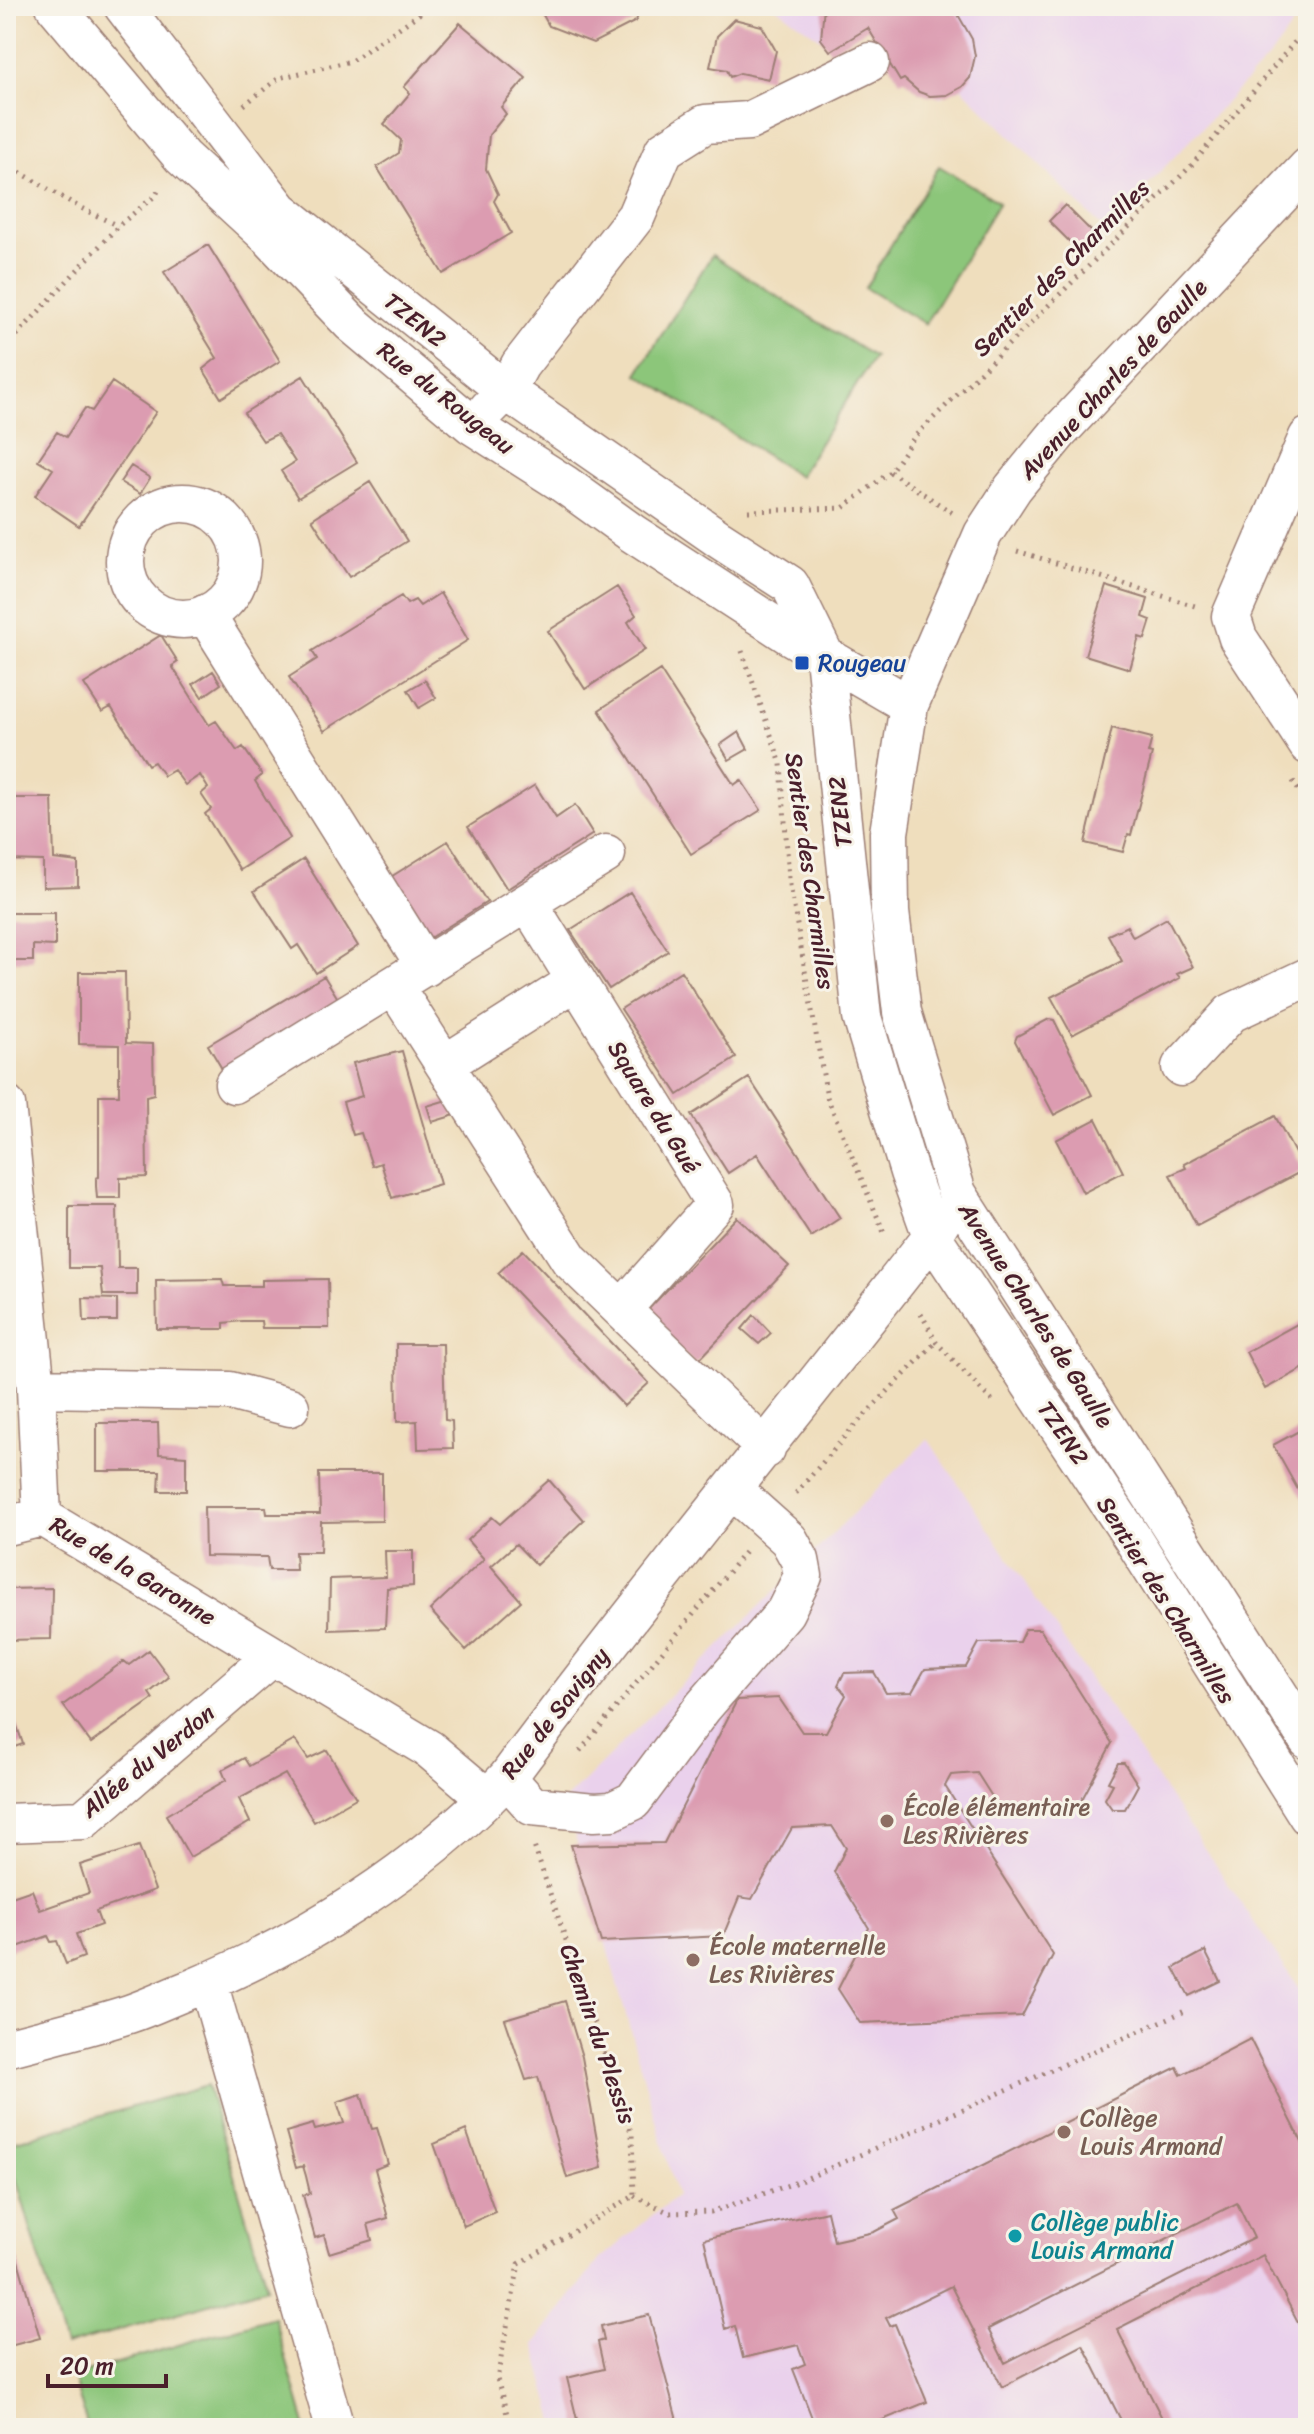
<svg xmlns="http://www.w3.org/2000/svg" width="1314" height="2434" font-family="Sriracha,sans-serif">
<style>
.built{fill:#ead1ec}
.grass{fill:#8cc67a;stroke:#6b7252;stroke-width:2}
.building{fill:#dc9cb1;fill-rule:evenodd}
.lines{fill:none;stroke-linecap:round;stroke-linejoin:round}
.minor-casing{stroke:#9c7e74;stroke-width:41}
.path{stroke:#9c7e74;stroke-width:5;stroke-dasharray:2 6;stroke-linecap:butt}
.minor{stroke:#fff;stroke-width:38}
.transit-dot{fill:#1a4fb4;stroke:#f7f3e8;stroke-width:3}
.education-dot{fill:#8d6e63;stroke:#f7f3e8;stroke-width:3}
.culture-dot{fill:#0f9aa8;stroke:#f7f3e8;stroke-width:3}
.labels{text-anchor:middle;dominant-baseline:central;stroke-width:6;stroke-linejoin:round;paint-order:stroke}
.street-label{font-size:24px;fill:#4a1f2b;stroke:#f7f3e8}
.transit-label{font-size:24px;fill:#164399;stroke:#f7f3e8;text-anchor:start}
.education-label{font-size:24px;fill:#785e54;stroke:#f7f3e8;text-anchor:start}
.culture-label{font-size:24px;fill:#0d838f;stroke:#f7f3e8;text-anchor:start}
</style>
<rect width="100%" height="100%" fill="#f7f3e8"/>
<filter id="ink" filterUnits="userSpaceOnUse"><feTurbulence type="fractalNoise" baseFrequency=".0125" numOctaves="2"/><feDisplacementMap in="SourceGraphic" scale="16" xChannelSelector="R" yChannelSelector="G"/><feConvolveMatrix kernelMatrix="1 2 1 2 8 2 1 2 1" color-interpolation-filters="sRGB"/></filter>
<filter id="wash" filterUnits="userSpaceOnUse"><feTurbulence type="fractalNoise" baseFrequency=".006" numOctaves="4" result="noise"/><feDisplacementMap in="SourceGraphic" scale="32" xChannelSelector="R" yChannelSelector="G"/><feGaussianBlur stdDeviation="1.8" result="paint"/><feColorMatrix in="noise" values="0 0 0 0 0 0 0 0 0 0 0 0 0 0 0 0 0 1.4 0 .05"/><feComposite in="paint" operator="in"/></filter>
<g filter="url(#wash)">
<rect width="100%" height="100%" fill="#efdebd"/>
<!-- built -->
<path class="built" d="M774 6H1306L1271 55 1105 230 962 88 941 97 919 92 904 79 900 81 868 28 830 51 821 39Z
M928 1439 1308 2002V2428H557L534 2344 600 2259 677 2195 565 1800Z"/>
<!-- grass -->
<path class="grass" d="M939 166 999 202 925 324 865 288Z
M712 255 874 357 799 476 637 374Z
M207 2085 267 2287 65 2346 6 2144Z
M274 2317 306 2428H88L73 2376Z"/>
<g id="blocks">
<!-- building -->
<path class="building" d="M538 6H641L636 21 593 43 549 26Z
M824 6H953L972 39 975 56 970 78 962 87 947 95 930 96 919 92 904 79 900 81 868 28 830 51 821 39Z
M734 19 762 26 776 51 769 79 740 73 730 77 727 70 710 67 717 36Z
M460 23 526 78 501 107 506 114 489 135 486 169 498 194 494 201 511 233 443 274 377 167 399 153 401 140 384 124 410 93 404 87Z
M1065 205 1097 237 1081 253 1049 221Z
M208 245 280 361 221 398 203 369 217 358 164 272Z
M303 376 357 462 298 498 281 471 295 462 277 434 263 441 244 413Z
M112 382 156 412 79 526 35 496 53 469 38 460 57 432 66 437 85 408 92 411Z
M131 466 150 478 140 494 120 482Z
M370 482 407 541 349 577 312 519Z
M1106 586 1148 599 1143 617 1151 620 1145 639 1139 637 1130 669 1085 655Z
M617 587 636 615 628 622 645 650 585 689 548 631Z
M440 593 468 640 324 731 289 677 317 659 312 651 401 596 407 604 415 600 420 606Z
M161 635 178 662 172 666 209 725 216 721 237 751 243 747 262 775 255 781 290 838 240 870 205 814 211 809 201 794 208 788 200 775 185 785 174 770 164 776 154 762 148 765 111 707 102 712 84 684Z
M660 670 734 785 741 780 761 810 691 854 599 710Z
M213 671 221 684 202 697 193 684Z
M425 680 436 698 419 708 408 690Z
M6 699 12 700V748H6Z
M1112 728 1152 738 1148 753 1152 754 1131 835 1128 834 1123 852 1085 843Z
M739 732 748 749 729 760 720 745Z
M535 785 556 818 575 805 593 834 507 889 468 827Z
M6 798H52L54 859 78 862V886L43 887V861L6 860Z
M448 841 487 902 428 939 389 878Z
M304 859 358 946 316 973 298 945 292 949 254 891Z
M630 892 668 951 609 989 570 930Z
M6 913H55V946L33 945V961H6Z
M1167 918 1193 967 1177 974 1180 978 1072 1035 1051 997 1122 961 1108 935 1127 926 1133 937Z
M681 971 736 1058 678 1095 621 1009Z
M79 972H125L126 1043 153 1044 154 1094 146 1096 147 1177 120 1178V1198H97L96 1186V1178L99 1177V1095H119V1045L79 1044Z
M324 976 342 1005 225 1074 208 1045Z
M1049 1019 1054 1020 1092 1095 1054 1115 1015 1041 1017 1036Z
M402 1051 440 1184 392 1198 381 1163 372 1166 361 1133 353 1135 343 1102 362 1096 353 1063Z
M749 1078 840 1218 811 1237 757 1154 728 1173 691 1115Z
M450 1099 455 1115 432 1122 427 1106Z
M1275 1116 1304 1170 1197 1226 1170 1175 1186 1168 1184 1164Z
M1096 1119 1123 1172 1083 1193 1056 1140Z
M69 1206H117L118 1268H137V1295H103L100 1268H69Z
M737 1217 789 1266 695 1364 643 1315Z
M523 1250 649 1383 624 1406 498 1273Z
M222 1279 224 1286H262V1280L328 1279 329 1328H262L261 1321H242L224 1323V1329H157L156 1280Z
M83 1298 117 1299V1321H84Z
M754 1315 771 1333 759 1344 742 1329Z
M1308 1318V1366L1265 1389 1246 1352Z
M396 1344H443L445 1420 452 1421 453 1448 418 1449 417 1421 397 1422Z
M97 1423H158L159 1454 186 1456V1491H159L160 1471H97Z
M1308 1426V1508L1273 1445Z
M319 1473H382V1521L321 1522 320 1552H295L296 1570H269L267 1557 205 1556 204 1507H266L267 1514H320Z
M549 1480 584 1520 536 1565 516 1544 491 1566 521 1601 466 1650 430 1610 484 1559 467 1540 492 1517 500 1524Z
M385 1551H413V1586L387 1588 385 1628 329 1630 330 1579 386 1577Z
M52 1588 51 1639 6 1640V1589Z
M1025 1629H1040L1112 1743 1080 1803 998 1806 977 1773 951 1775 945 1786 1053 1955 1022 2016 860 2023 838 1989 869 1928 834 1872 846 1848 832 1826 792 1828 752 1899 739 1897 723 1936 601 1942 571 1845 664 1843 737 1700 779 1698 802 1732H826L846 1695 838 1685 844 1673 874 1672 886 1693 912 1692 925 1669 966 1667 979 1643 1019 1642Z
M149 1650 169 1677 149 1693 153 1699 91 1743 63 1705 124 1661 129 1665Z
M6 1694 23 1744 6 1750Z
M295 1740 308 1759 327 1750 356 1798 314 1822 285 1774 239 1799 250 1822 190 1857 166 1815 226 1780 222 1770 244 1758 249 1766Z
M1118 1763H1124L1138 1785 1125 1809H1112L1105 1799 1113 1784 1108 1782Z
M139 1846 155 1890 96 1911 101 1925 76 1934 84 1957 66 1964 57 1941 51 1942 48 1936 6 1951V1899L32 1890 40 1910 89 1893 80 1865Z
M1205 1951 1220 1981 1189 1996 1174 1968Z
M565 2001 582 2057 602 2168 567 2178 538 2077 526 2080 505 2019Z
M1250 2039 1308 2154V2341L1263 2255 1117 2329 1167 2428H1125L1083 2345 1002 2387 951 2286 886 2318 890 2326 895 2324 927 2402 863 2428H841L838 2420 816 2428 793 2369 805 2364 798 2345 743 2358 735 2326 725 2329 704 2239 827 2211 834 2241 874 2232 899 2219 894 2210 1157 2077 1177 2067 1181 2075ZM1237 2203 1254 2238 1005 2363 988 2329Z
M361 2094 372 2129 377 2128 388 2164 375 2169 388 2218 368 2224 372 2240 329 2253 324 2235 315 2238 303 2195 310 2193 306 2176 303 2166 296 2168 286 2132 313 2124 315 2130 344 2123 337 2102Z
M466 2130 495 2212 464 2226 434 2144Z
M13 2243 40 2338 6 2347V2245Z
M649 2315 679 2428H579L567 2378 604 2369 598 2342 604 2340 601 2326Z"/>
</g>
</g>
<g filter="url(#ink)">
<use href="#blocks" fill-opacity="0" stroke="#9c7e74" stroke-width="2"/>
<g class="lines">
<!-- minor casing -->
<g class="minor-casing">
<path id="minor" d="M55 6 182 157 270 238 351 323 472 425 564 484 632 533 789 635 909 705
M123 6 280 210 506 391 719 539 790 585 825 656 862 1017 909 1172 932 1236 1133 1539 1308 1816
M1308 167 1059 432 1013 488 983 534 909 705 889 833 890 912 902 1012 957 1193 1308 1740
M488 409 506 391 520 365 636 216 664 150 705 124 749 121 870 62
M1308 437 1231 616 1238 638 1308 745
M125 561a58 58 0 1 1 116 0a58 58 0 1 1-116 0Z
M205 614 426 967
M528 903 715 1204 632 1298
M394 986 570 1260 766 1449
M445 1064 576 981
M1181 1067 1231 1013 1308 977
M234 1084 606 854
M6 1105 36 1388 42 1517 429 1749 487 1798
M36 1388 230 1391 290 1407
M6 1526 42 1517
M507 1778 532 1806 594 1812 612 1811 633 1801 703 1707 785 1612 803 1576 800 1560 789 1540 733 1490
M6 1823 83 1820 273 1656
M208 1982 335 2428
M6 2048C47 2037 88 2027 129 2014 150 2007 170 1997 191 1989 308 1940 419 1870 507 1778 644 1594 791 1417 932 1236L944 1216"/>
</g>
<!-- path -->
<path class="path" d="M244 105 279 78 351 61 419 14 425 6
M6 164 79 207 118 226
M6 347 118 226 156 195 159 189
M890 472 954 514
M748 511 843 508 890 472 915 436 1191 166 1308 26
M1017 551 1195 606
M742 651 781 764 789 879 827 1097 885 1235
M1293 781 1308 806
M921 1313 936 1342 992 1401
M796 1493 857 1423 936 1342
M580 1751 745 1552
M1302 1853 1308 1863
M634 2196 670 2213 711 2212 803 2180 1185 2011
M511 2428 497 2379 519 2264 634 2196 632 2135 533 1843"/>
<!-- minor -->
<use href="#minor" class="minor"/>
</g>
</g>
<!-- markers -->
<rect class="transit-dot" x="794" y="655" width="16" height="16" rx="4"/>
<g class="education-dot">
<circle cx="887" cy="1821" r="8"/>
<circle cx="693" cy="1960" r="8"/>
<circle cx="1064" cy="2132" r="8"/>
</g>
<circle class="culture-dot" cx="1015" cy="2236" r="8"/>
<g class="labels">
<!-- street labels -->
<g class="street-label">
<text transform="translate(1061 268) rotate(-45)">Sentier des Charmilles</text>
<text transform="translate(415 320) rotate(39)">TZEN2</text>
<text transform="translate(1113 379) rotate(-47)">Avenue Charles de Gaulle</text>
<text transform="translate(446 398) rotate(38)">Rue du Rougeau</text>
<text transform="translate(840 812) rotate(-96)">TZEN2</text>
<text transform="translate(810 871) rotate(82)">Sentier des Charmilles</text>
<text transform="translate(654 1107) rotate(58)">Square du Gué</text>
<text transform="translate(1036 1315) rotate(57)">Avenue Charles de Gaulle</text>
<text transform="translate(1063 1433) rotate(56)">TZEN2</text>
<text transform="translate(133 1571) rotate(31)">Rue de la Garonne</text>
<text transform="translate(1166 1600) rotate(58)">Sentier des Charmilles</text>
<text transform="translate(555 1713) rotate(-52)">Rue de Savigny</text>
<text transform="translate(148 1761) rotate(-39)">Allée du Verdon</text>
<text transform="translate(598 2034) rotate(71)">Chemin du Plessis</text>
</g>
<!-- transit labels -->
<g class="transit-label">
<text x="818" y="663">Rougeau</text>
</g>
<!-- education labels -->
<g class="education-label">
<text x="903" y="1807">École élémentaire<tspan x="903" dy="28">Les Rivières</tspan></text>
<text x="709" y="1946">École maternelle<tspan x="709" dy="28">Les Rivières</tspan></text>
<text x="1080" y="2118">Collège<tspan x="1080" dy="28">Louis Armand</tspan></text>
</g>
<!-- culture labels -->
<g class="culture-label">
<text x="1031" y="2222">Collège public<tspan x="1031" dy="28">Louis Armand</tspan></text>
</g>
</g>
<!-- margin -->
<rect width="1314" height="2434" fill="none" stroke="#f7f3e8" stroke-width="32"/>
<!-- scale -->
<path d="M48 2374v12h118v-12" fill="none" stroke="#4a1f2b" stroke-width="4"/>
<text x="60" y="2374" font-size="24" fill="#4a1f2b" stroke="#f7f3e8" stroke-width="6" paint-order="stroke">20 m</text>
</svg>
